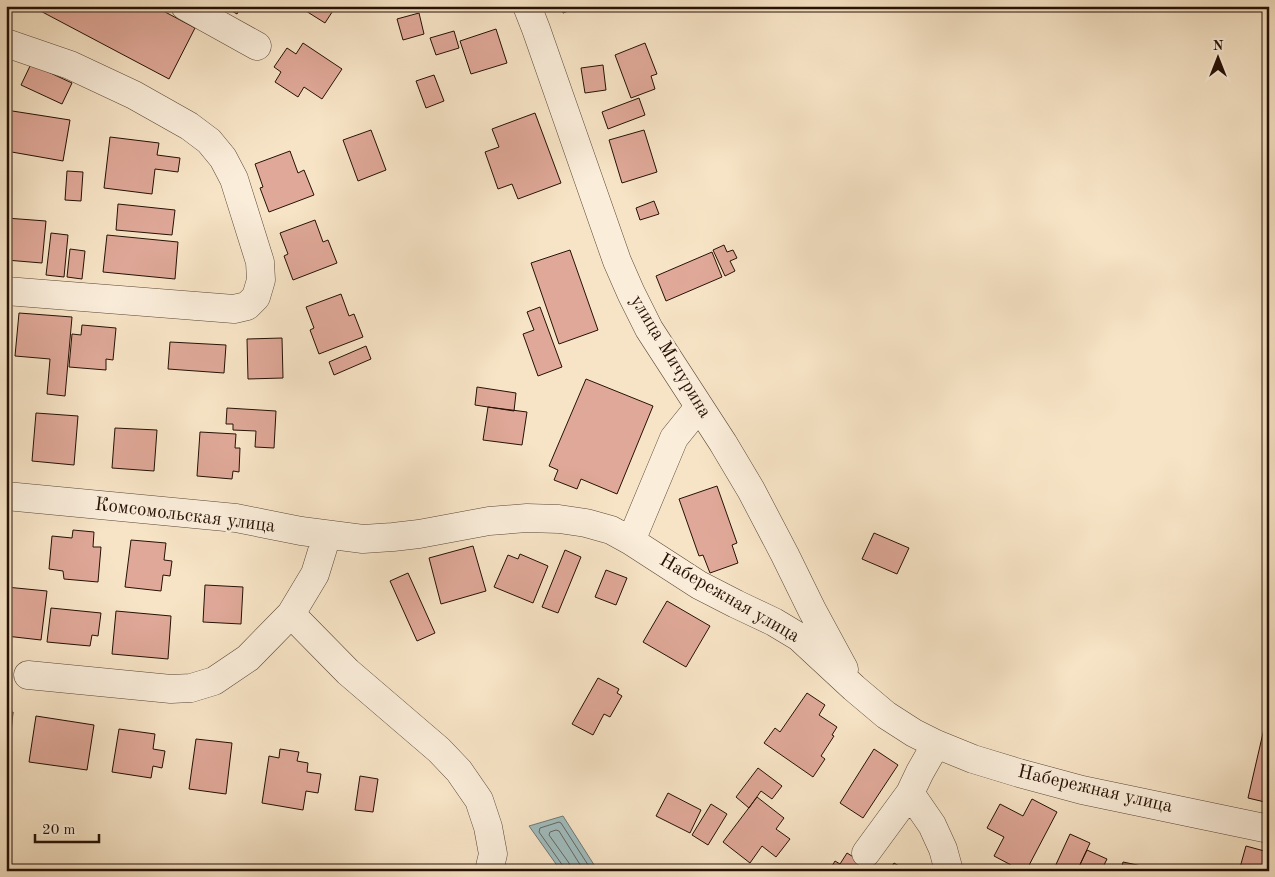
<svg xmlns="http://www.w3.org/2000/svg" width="1275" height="877" font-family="'Old Standard TT',serif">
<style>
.water{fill:#a0bcbd;stroke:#6f7873}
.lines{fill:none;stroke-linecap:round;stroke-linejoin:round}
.shore{stroke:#636661;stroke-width:1}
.building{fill:#dfa898;stroke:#261105}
.minor-casing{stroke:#5a4635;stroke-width:29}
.minor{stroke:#faedda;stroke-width:28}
.labels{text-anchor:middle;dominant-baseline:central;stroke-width:5;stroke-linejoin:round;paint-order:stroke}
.street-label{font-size:19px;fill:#261105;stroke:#faedda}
</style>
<rect width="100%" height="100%" fill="#f7e4c6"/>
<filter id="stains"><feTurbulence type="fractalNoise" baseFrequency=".004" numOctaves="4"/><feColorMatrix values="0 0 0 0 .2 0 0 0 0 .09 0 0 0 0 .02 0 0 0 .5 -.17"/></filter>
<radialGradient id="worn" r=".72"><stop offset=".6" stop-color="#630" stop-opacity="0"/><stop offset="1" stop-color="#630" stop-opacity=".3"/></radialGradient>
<!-- water -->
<path class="water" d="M563 816 598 871H561L529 826Z"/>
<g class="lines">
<!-- shore -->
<path class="shore" d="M564 871 563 866 539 832 540 828 559 822 561 823 592 871
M571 871 569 863 549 835 550 832 556 830 559 831 584 871"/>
</g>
<!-- building -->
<path class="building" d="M31 6H154L195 28 169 79Z
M223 6H241L237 14Z
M298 6H336L325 23Z
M561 6H583L563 13Z
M419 13 424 34 403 40 397 19Z
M496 29 507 63 471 74 460 41Z
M454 31 459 48 436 55 430 38Z
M303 43 342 69 322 99 304 87 298 97 275 82 281 72 274 67 287 48 296 54Z
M645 43 657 74 651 76 655 89 631 98 615 55Z
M31 64 72 83 62 104 21 85Z
M603 65 606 90 585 93 581 68Z
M434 75 444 101 426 108 416 81Z
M639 98 645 115 608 129 602 112Z
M6 110 70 120 63 161 6 151Z
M535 113 561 183 518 199 512 184 498 189 485 152 499 147 492 129Z
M371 130 386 170 358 181 343 140Z
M644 130 657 172 622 183 609 140Z
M110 137 159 143 157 155 180 158 178 172 155 169 152 194 104 188Z
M290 151 298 173 304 170 314 195 269 212 260 188 263 187 255 164Z
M67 171 83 172 81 201 65 200Z
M654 201 659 214 640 220 636 208Z
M118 204 175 210 172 235 116 230Z
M6 218 46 221 42 263 6 260Z
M315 220 323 242 328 240 337 263 293 280 284 256 288 254 280 233Z
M51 233 68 235 64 277 46 275Z
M107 235 178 242 175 279 103 272Z
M724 245 727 252 733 250 737 258 730 261 735 271 725 276 713 250Z
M70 249 85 251 82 279 67 277Z
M570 250 598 330 559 344 531 263Z
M712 252 722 277 666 301 656 276Z
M341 294 349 316 354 314 363 337 319 354 310 330 314 328 306 307Z
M540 307 562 367 538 376 523 334 534 330 527 312Z
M19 313 72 317 65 396 47 394 50 359 15 356Z
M82 325 116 328 113 360 106 359V370L69 367 72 334 81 335Z
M282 338 283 378 248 379 247 339Z
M170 342 226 345 224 373 168 369Z
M366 346 371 359 334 375 329 362Z
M586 379 653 406 617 494 581 479 577 489 554 480 558 470 549 466Z
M477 387 516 393 514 411 475 405Z
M488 407 527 412 522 445 483 440Z
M227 408 276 411 274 448 255 447 256 431 233 430V424H226Z
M36 413 78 416 74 465 32 461Z
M115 428 157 430 154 471 112 468Z
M200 432 236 434 235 448H240L239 472 233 471 232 479 197 476Z
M717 486 737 543 732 545 738 563 710 573 703 555 699 556 679 499Z
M73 530 94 532 93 547H101L98 582 64 579 63 571 49 569 52 536 72 538Z
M874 533 909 548 897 574 862 559Z
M131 540 166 543 164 560 172 561 170 576 163 575 161 591 125 587Z
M473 546 486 591 441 604 429 558Z
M565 550 581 557 558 613 542 607Z
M520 554 548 566 533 603 494 587 508 555 518 559Z
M606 570 627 578 616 605 595 597Z
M408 573 435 633 417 641 390 581Z
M205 585 243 587 241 624 203 622Z
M6 587 47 591 41 640 6 636Z
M667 601 710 626 686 667 643 642Z
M51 608 101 613 98 636 92 635 90 646 47 642Z
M116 611 171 616 168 659 112 654Z
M598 678 619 689 617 693 622 696 610 717 604 714 593 735 572 724Z
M807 693 825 705 819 715 837 727 832 735 834 736 821 756 825 759 813 777 764 743 775 728 780 732Z
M1269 707V803L1248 798Z
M6 712H13L9 754H6Z
M36 716 94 725 87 770 29 762Z
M119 729 155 734 153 749 165 751 162 768 153 766 151 778 112 772Z
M196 739 232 743 226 794 189 789Z
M280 749 299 752 297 761 308 763 307 772 321 774 318 793 306 791 303 810 262 803 269 756 279 758Z
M874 749 898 765 863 818 840 803Z
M758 768 782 786 772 799 761 791 749 808 736 797Z
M360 776 378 779 373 812 355 810Z
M668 793 701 810 690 833 656 816Z
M757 797 784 818 776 829 790 839 776 857 762 846 750 863 723 842Z
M1032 799 1057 812 1026 871H1008L1011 865 994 856 1004 837 987 828 1000 804 1023 816Z
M711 804 727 814 708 845 692 835Z
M1070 834 1090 843 1077 871H1053Z
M1246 846 1268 852 1262 871H1239Z
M1087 850 1107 859 1101 871H1077Z
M847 853 863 863 859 869 861 871H829L835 861 840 864Z
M1123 862 1142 866 1141 871H1121Z
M894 863 907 871H889Z"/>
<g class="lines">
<!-- minor casing -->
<g class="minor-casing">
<path id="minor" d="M185 6 257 46
M527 6 536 29 617 261 631 293 649 329 723 443 751 490 785 555 812 610 844 669
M6 43 70 65 134 95 189 126 209 141 223 158 234 179 260 262 261 280 256 297 247 306 234 309 6 291
M6 496 236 518 301 531 363 539 393 537 419 534 489 521 527 518 559 519 586 523 611 530 631 541 699 585 736 604 774 622 799 637 854 688 886 715 914 733 936 744 973 759 1019 773 1082 790 1269 829
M327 535 315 574 291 614 348 672 439 750 459 771 479 800 488 827 493 854 489 871
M631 541 674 438 699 407
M28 675 171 689 191 688 214 681 248 658 291 614
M936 744 920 772 910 793 932 825 943 849 949 871
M866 853 910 793"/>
</g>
<!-- minor -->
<use href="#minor" class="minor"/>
</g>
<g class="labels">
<!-- street labels -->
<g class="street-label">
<text transform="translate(670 357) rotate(59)">улица Мичурина</text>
<text transform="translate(185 516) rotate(7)">Комсомольская улица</text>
<text transform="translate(729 599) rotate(30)">Набережная улица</text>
<text transform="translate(1095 790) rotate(13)">Набережная улица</text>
</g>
</g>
<!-- margin -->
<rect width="1275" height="877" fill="none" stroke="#f7e4c6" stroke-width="25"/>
<rect x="8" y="8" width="1260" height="862" fill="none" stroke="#261105" stroke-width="2.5"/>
<rect x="12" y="12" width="1250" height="852" fill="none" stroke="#261105"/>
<!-- north arrow -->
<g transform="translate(1218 58)" stroke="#faedda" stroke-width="4" paint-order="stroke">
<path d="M0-4L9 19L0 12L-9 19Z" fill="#261105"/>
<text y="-8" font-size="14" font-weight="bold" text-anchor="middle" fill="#261105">N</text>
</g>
<!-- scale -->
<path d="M35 834v8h64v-8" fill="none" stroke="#261105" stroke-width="2.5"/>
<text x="42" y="834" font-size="15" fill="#261105" stroke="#faedda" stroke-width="4" paint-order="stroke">20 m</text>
<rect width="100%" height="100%" filter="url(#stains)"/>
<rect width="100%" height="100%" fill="url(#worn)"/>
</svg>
